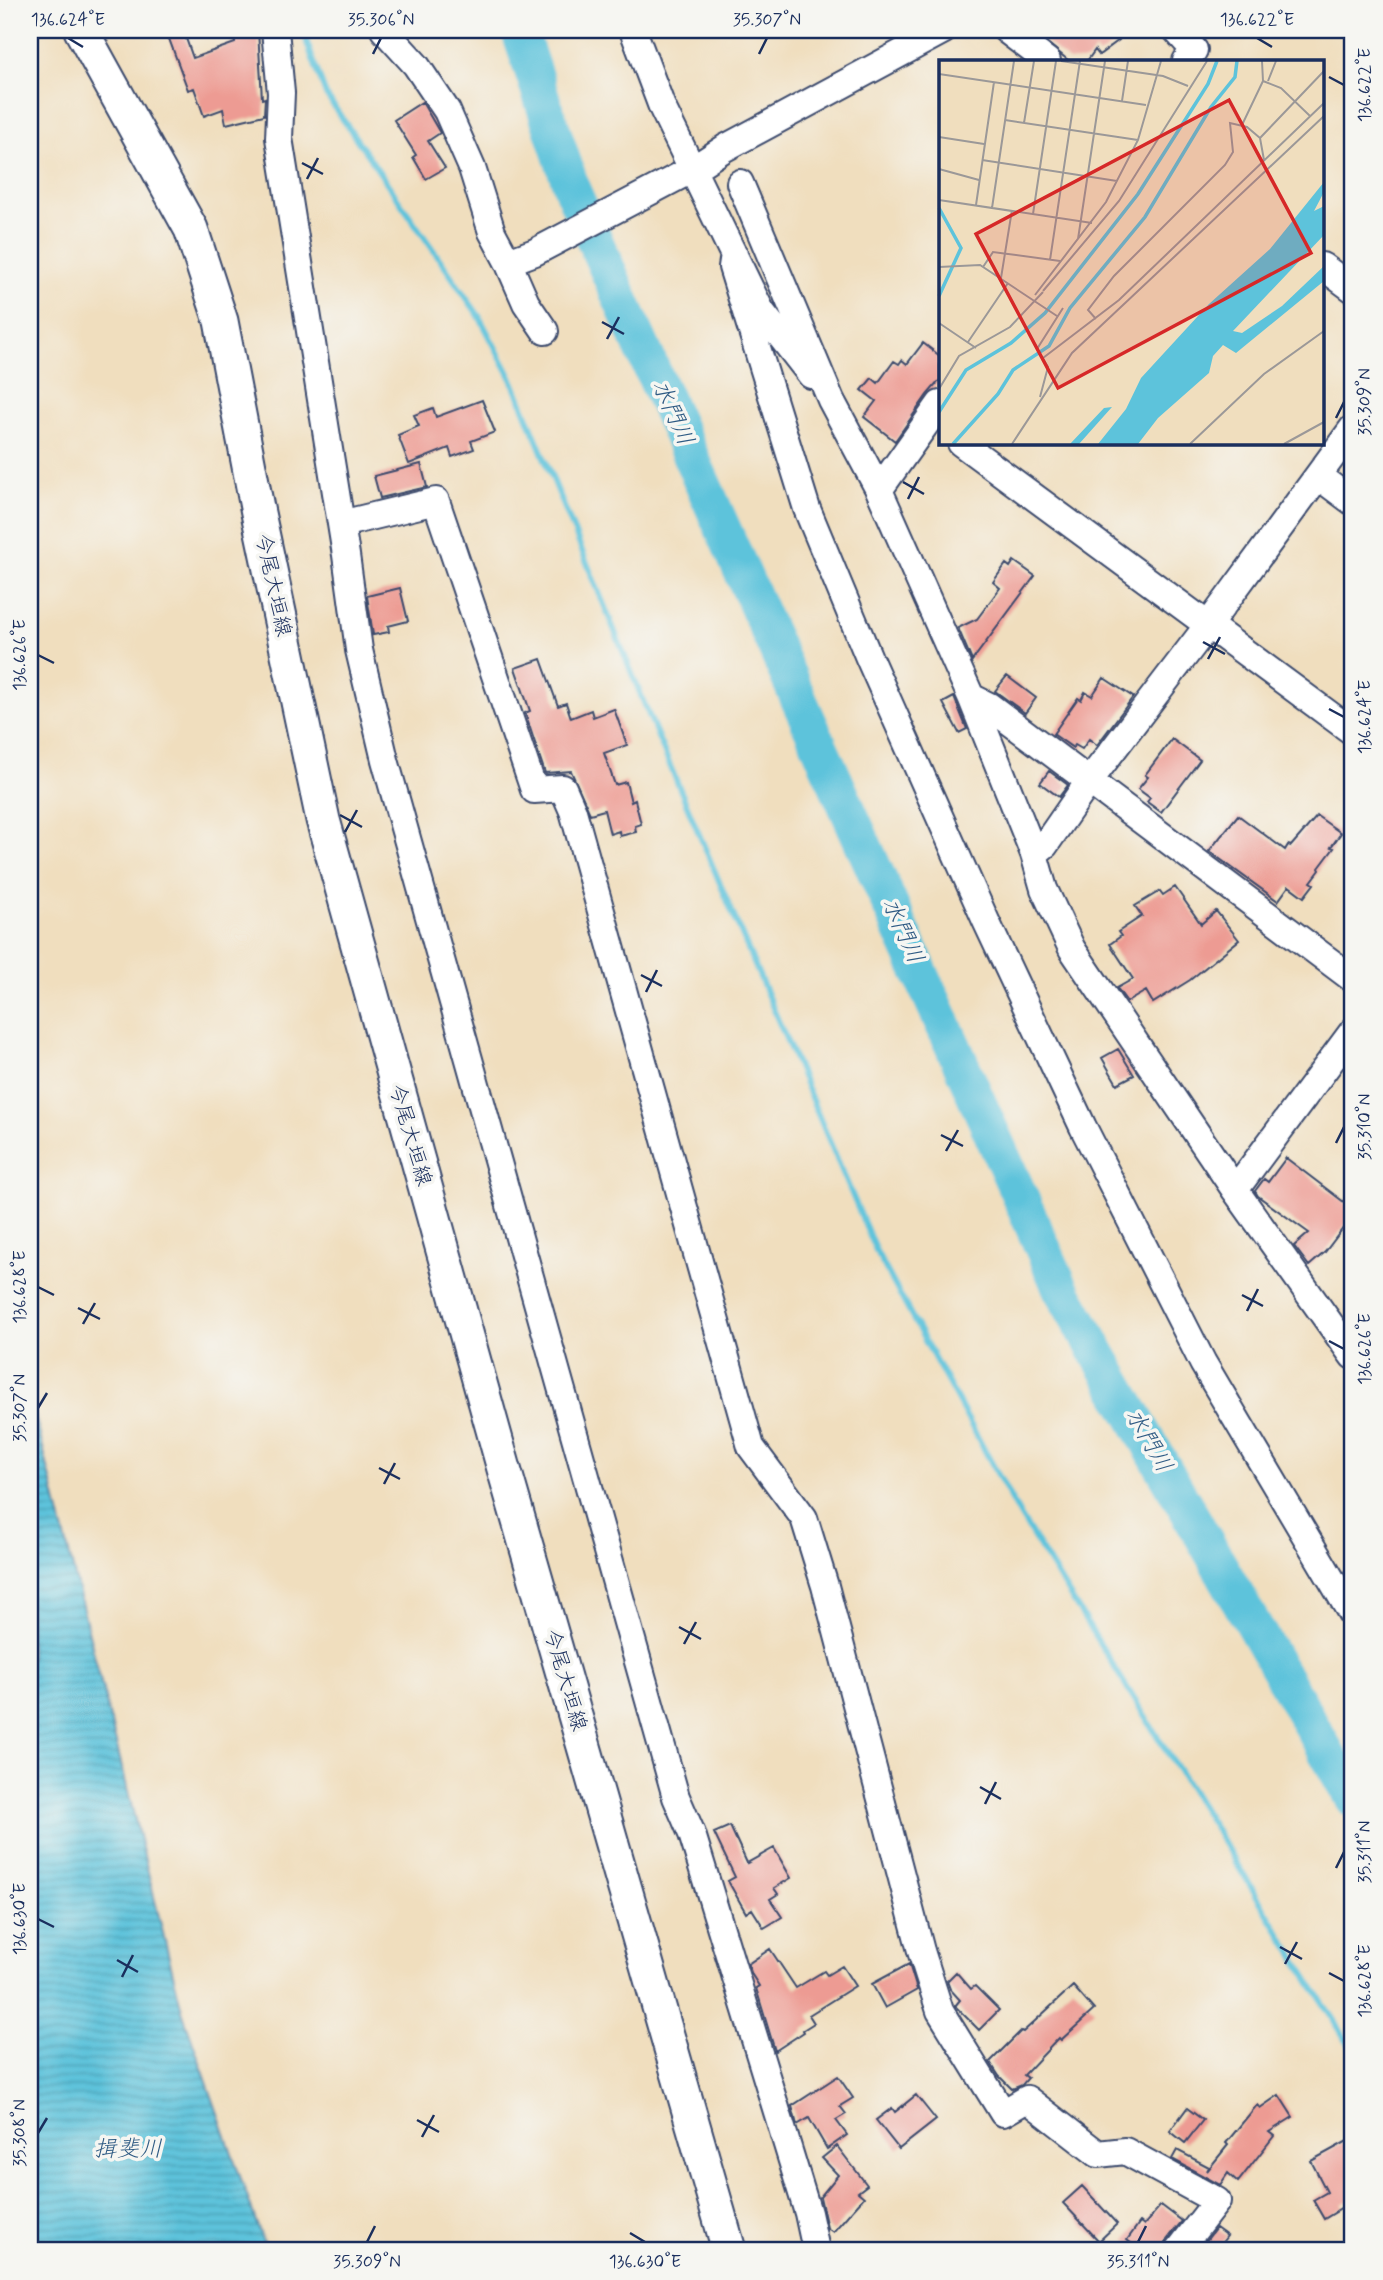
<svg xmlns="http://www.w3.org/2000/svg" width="1383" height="2280" font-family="Mynerve,'Klee One',sans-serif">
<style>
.water{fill:url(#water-rules);stroke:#3c799c;stroke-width:2}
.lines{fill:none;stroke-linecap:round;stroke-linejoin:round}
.stream{stroke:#5dc3db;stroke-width:6}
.river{stroke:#5dc3db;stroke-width:37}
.building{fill:#ed9b93}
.minor-casing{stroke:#3b496c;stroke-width:30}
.major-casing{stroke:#3b496c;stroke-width:37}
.minor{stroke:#fff;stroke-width:26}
.major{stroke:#fff;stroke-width:33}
.ticks{fill:none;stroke:#1b2f5e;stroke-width:2.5}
.labels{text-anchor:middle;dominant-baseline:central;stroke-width:7;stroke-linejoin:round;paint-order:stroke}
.street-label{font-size:21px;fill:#1b2f5e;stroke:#f6f6f2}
.water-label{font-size:23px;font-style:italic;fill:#2f5b84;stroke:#f6f6f2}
.inset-river{fill:none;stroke:#5dc3db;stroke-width:3.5}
.inset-road{fill:none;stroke:#9b9898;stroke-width:2}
.view{fill:#d62828;fill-opacity:0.15;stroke:#d62828;stroke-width:3.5}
.inset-edge{fill:none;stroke:#1b2f5e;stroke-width:3.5}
.neatline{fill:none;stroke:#1b2f5e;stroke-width:2.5}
.ticks-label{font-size:18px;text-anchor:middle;fill:#1b2f5e}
</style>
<defs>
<pattern id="water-rules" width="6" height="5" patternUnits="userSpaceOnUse" patternTransform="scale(1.75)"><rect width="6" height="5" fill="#5dc3db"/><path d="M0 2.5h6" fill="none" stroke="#4c9fb5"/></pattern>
</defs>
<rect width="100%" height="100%" fill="#f6f6f2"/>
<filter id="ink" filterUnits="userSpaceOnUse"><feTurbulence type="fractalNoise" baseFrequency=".0143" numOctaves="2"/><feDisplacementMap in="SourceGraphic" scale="14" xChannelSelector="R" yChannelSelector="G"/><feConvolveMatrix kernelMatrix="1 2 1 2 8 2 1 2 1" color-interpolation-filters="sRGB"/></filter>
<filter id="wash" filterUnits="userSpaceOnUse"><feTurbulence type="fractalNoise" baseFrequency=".00686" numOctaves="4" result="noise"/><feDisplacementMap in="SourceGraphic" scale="28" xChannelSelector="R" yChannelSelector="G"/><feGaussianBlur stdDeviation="1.57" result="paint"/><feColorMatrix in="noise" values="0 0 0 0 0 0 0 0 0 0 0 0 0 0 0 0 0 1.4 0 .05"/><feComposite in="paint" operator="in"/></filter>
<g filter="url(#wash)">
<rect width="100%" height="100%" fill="#f0debe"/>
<!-- water -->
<path class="water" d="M30 1395 183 2014 266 2250H33L30 2236Z"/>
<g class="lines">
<!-- stream -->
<path class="stream" d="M305 30 307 43 326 95 479 316 513 381 657 735 876 1251 1021 1517 1353 2051"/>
<!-- river -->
<path class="river" d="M519 30 573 192 1061 1289 1353 1799"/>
</g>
<g id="blocks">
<!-- building -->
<path class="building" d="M183 30 193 58 235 43V39L240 38V30H258L262 99 265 98 264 115 226 124 223 109 204 116 194 88 188 90 168 36 169 34Z
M1032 30H1112L1119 40 1099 55 1095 50 1087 61H1069Z
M422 102 440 133 428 141 445 168 426 179 413 157 416 155 394 120Z
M923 343 940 356V380L927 395 895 441 864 417 876 401 862 390 872 378 878 383 894 361 899 364 902 360 907 364Z
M482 400 495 432 471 441 474 449 452 457 449 448 409 464 398 435 419 426 414 415 433 408 436 417Z
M421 464 427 487 380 498 374 476Z
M1014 561 1035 576 972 661 958 628 977 619 1000 588 993 582 1006 564 1010 567Z
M400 588 408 621 388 626 389 632 373 635 367 596Z
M541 659 558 706 566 703 571 718 591 710 593 717 614 709 627 745 604 753 615 785 626 782 631 802 635 800 641 824 635 826 636 832 620 836 619 831 610 834 604 810 590 814 571 771 545 773 525 713 530 711 515 668Z
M1007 676 1036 698 1025 713 995 691Z
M1104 678 1133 697 1097 745 1089 739 1082 749 1075 745 1073 748 1053 734 1078 698 1081 700 1085 692 1092 696Z
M954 697 967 729 959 733 943 703Z
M1172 739 1200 760 1161 812 1147 802 1150 798 1138 789 1148 777 1145 775Z
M1049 771 1068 785 1059 797 1040 783Z
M1238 815 1285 850 1288 845 1291 846 1317 816 1341 833 1331 847 1334 848 1319 868 1320 870 1311 882 1314 884 1304 897 1289 886 1278 901 1209 851Z
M1175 887 1201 924 1216 911 1239 940 1190 980 1153 1003 1146 991 1127 1002 1117 988 1133 979 1110 944 1121 936 1118 932 1142 916 1135 906 1160 891 1163 895Z
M1118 1049 1134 1075 1117 1084 1102 1058Z
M1286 1158 1353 1209V1215L1325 1252 1309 1266 1294 1246 1309 1233 1258 1196 1255 1191 1264 1179 1268 1182Z
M730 1826 747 1863 774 1848 791 1878 774 1888 778 1894 770 1899 782 1917 764 1928 752 1909 746 1913 728 1881 735 1877 714 1833Z
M770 1949 796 1988 824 1971 827 1975 842 1966 855 1986 809 2015 814 2023 803 2030 804 2032 775 2051 756 1988 759 1986 752 1975 748 1964Z
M909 1964 917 1990 885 2008 872 1984Z
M956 1972 971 1989 975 1986 999 2010 979 2030 955 2006 960 2000 950 1989 947 1981Z
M1073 1986 1094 2010 1061 2040 1059 2038 1024 2075 1028 2078 1022 2085 1012 2089 999 2076 990 2062 1021 2031 1023 2032Z
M838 2076 853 2098 840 2106 846 2114 836 2120 847 2135 827 2149 809 2118 797 2125 792 2106Z
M916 2095 936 2120 899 2149 876 2120 892 2108 895 2112Z
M1279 2095 1293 2117 1269 2132 1274 2136 1238 2182 1228 2173 1220 2185 1172 2159 1177 2150 1209 2167 1207 2171 1228 2145 1226 2143 1257 2105 1260 2108Z
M1187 2108 1203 2120 1185 2143 1170 2131Z
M1353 2138V2198L1342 2204 1344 2207 1324 2219 1313 2200 1327 2192 1311 2161Z
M837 2146 867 2185 858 2192 864 2197 833 2232 827 2228 820 2197 838 2175 822 2158Z
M1082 2186 1117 2224 1099 2241 1063 2203Z
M1161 2205 1182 2221 1167 2240 1164 2250H1140L1127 2240 1140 2222 1144 2225Z
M1216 2228 1227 2236 1217 2249 1219 2250H1199Z"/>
</g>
</g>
<g filter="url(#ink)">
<use href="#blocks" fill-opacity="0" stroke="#3b496c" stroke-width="2"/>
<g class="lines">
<!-- minor casing -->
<g class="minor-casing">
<path id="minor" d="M275 30 281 93 279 138 346 555 359 650 385 760 676 1797 692 1834 808 2213 816 2250
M384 30 416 65 447 111 472 168 492 232 508 262 526 303 545 331
M633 30 662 107 761 311 811 375
M1006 30 1047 61
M1176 30 1194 50 1186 61
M740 183 831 400 879 490 971 697 1034 854 1044 889 1072 949 1235 1190 1353 1356
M734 254 732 267 807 509 869 658 986 921 1083 1127 1203 1363 1353 1616
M508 262 535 252 693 169 725 148 944 30
M1322 266 1353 289
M961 443 1353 732
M1318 476 1353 502
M879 490 940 404
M341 524 436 501 534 790 563 788 573 811 751 1447 804 1518 825 1586 921 1951 940 2011 1003 2113 1027 2099 1098 2154 1125 2151 1217 2201 1179 2250
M971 697 989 706 1353 979
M1034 854 1045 845 1090 780 1209 624 1353 428
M1235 1190 1353 1031"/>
</g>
<!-- major casing -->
<g class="major-casing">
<path id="major" d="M81 30 191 229 221 321 258 513 323 820 504 1469 729 2250"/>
</g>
<!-- minor -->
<use href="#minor" class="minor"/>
<!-- major -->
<use href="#major" class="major"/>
</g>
</g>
<!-- ticks -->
<path class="ticks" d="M68 38 83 47M1257 38 1272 47M373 54 381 38M759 54 767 38M1329 77 1344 85M302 163 323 174M307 179 318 158M602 322 624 334M607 339 619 317M1336 418 1344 402M903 482 924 494M908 499 919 477M1203 642 1225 654M38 655 54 663M1208 659 1220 637M1329 709 1344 717M340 815 362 827M345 832 357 810M641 975 662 986M646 992 657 970M941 1135 963 1146M1336 1143 1344 1127M946 1151 958 1130M38 1287 54 1295M1242 1295 1263 1306M78 1308 100 1319M1247 1311 1258 1289M83 1324 95 1303M1329 1341 1344 1349M38 1408 47 1393M379 1468 400 1479M384 1484 395 1463M679 1627 701 1639M684 1644 696 1622M980 1787 1001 1799M985 1804 996 1782M1336 1868 1344 1852M38 1919 54 1927M1280 1947 1302 1959M117 1960 138 1972M1285 1964 1297 1942M1329 1973 1344 1981M122 1977 133 1955M417 2120 439 2132M38 2133 47 2118M422 2137 434 2115M630 2233 645 2242M367 2242 375 2226M1138 2242 1146 2226"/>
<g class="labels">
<!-- street labels -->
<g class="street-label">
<text transform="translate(273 585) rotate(78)">今尾大垣線</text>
<text transform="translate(410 1135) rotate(74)">今尾大垣線</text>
<text transform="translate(565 1680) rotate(74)">今尾大垣線</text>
</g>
<!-- water labels -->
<g class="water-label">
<text transform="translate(672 413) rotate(66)">水門川</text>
<text transform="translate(902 931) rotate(66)">水門川</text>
<text transform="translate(1148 1441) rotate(60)">水門川</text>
<text x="128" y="2150">揖斐川</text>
</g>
</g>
<!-- overview -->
<g transform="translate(939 60)">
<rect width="385" height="385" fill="#f0debe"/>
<path d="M385 122V132L375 151 385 146V175L294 271 303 273 343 246 385 206V221L297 293 284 285 274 296 270 313 219 358 199 384H159L187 349 202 318 270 244 331 189ZM173 347 140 384H131L165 348Z" fill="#5dc3db"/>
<path class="inset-river" d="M0 148 22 188 0 236M0 352 27 310 72 283 106 253 199 134 269 24 278 1M14 384 59 334 74 310 110 286 131 248 206 157 272 47 296 17 298 1"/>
<path class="inset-road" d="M122 1 224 16 249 26M0 14 207 45M324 21 342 28 371 56M329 21 337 1M183 41 189 1M66 60 199 80M85 63 95 1M303 65 324 21 323 1M0 77 45 84M321 78 385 11M43 100 178 121M0 109 40 120M0 140 153 163M37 145 55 22M53 148 75 1M94 154 117 1M139 179 166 1M111 200 141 1M0 207 41 205 118 256M44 207 54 192 121 201M62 218 73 150M104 231 180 141 268 1M96 235 167 142 199 80 222 1M157 259 149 250 175 216 286 105 294 92 291 63 308 67 321 78 325 100M0 263 37 288M29 282 69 223M104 298 180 240 385 43M0 329 20 296 71 267 104 232M101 337 109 307 98 289 124 248M73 384 133 293 385 56M251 384 325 314 385 271M345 384 385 362"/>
<path class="view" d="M290 40 372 193 119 328 37 174Z"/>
<rect width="385" height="385" class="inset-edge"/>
</g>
<!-- margin -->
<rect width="1383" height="2280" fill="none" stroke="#f6f6f2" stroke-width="77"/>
<rect x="38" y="38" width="1306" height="2204" class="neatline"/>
<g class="ticks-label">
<text x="68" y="25">136.624°E</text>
<text x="381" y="25">35.306°N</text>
<text x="767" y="25">35.307°N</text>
<text x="1257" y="25">136.622°E</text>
<text transform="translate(1364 85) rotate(-90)" y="6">136.622°E</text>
<text transform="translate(1364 402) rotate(-90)" y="6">35.309°N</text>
<text transform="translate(19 655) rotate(-90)" y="6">136.626°E</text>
<text transform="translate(1364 717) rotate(-90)" y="6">136.624°E</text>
<text transform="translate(1364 1127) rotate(-90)" y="6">35.310°N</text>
<text transform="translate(19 1287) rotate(-90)" y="6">136.628°E</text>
<text transform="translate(1364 1349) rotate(-90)" y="6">136.626°E</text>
<text transform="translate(19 1408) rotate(-90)" y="6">35.307°N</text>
<text transform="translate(1364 1852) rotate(-90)" y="6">35.311°N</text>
<text transform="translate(19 1919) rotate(-90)" y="6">136.630°E</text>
<text transform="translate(1364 1981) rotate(-90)" y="6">136.628°E</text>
<text transform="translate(19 2133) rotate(-90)" y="6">35.308°N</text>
<text x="367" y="2267">35.309°N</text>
<text x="645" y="2267">136.630°E</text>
<text x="1138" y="2267">35.311°N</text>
</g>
</svg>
